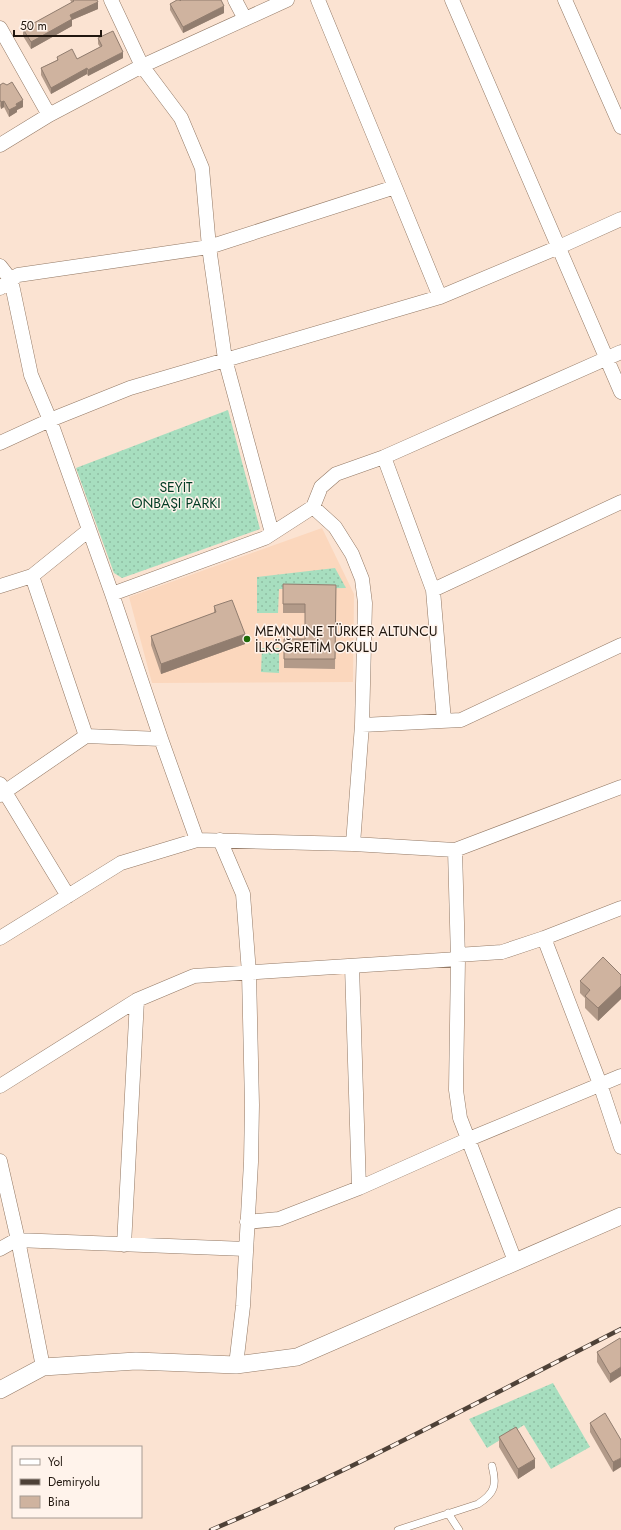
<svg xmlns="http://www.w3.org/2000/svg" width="621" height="1530" font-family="Jost,sans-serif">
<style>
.built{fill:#fbd7bd}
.grass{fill:url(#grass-dots)}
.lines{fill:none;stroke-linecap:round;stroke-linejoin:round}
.service-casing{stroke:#937965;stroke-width:8}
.minor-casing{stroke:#937965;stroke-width:15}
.tertiary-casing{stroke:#937965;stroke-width:18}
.service{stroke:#fff;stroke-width:7}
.minor{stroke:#fff;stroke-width:14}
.tertiary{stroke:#fff;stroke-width:17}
.rail-casing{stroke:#4e4137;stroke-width:4.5}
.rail{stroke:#fff3eb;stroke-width:3;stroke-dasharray:9;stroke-linecap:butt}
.wall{fill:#b29a89}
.shaded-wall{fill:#917d6f}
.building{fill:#cfb39f;stroke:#917d6f}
.poi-dot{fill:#1e6a08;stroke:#fff3eb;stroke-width:1.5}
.labels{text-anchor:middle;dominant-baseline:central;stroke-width:3;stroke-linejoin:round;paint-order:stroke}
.park-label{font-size:14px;fill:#003b23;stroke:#fff3eb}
.poi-label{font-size:14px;fill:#21170f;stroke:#fff3eb;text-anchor:start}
</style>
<defs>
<pattern id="grass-dots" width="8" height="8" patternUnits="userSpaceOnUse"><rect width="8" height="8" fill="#a7debf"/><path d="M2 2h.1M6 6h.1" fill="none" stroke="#8fbea3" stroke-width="1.8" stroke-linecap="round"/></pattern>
</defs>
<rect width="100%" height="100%" fill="#fbe3d2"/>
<!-- built -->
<path class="built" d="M322 528 354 594 353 682 152 683 129 597Z"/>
<!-- grass -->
<path class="grass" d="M228 410 260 529 122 578 114 573 76 468Z
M335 568 346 588 279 589 278 613H257V577Z
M262 648H279V673L261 672Z
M553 1383 590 1447 551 1469 524 1425 487 1448 469 1419Z"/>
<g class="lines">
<!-- service casing -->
<g class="service-casing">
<path id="service" d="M448 1513 459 1530
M398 1530 478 1504C495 1493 497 1485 492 1466"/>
</g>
<!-- minor casing -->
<g class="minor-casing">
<path id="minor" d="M111 0 142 66 181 118 202 168 209 247 225 359 272 533
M235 0 245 19
M318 0 395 187
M452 0 621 392
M565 0 621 127
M0 28 49 115
M0 145 49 115 142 66 287 0
M0 266 11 280 31 375 50 420 112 594 161 739 197 840
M0 288 18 275 209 247 395 187 440 297
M0 443 50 420 130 388 440 297 559 247 621 219
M313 507 335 527 352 554 362 579 365 603 362 725
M0 586 32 576
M433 590 621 502
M112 594 265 538 313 507 321 487 336 474 384 457
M444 721 433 590 384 457 621 352
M86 736 32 576 89 530
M0 784 68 896
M0 795 86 736 161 739
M220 840 243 894 249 973 252 1105 251 1162 243 1306 236 1365
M353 844 362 725 461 720 621 645
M455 850 458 959 456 1090 460 1118 515 1261
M0 938 121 863 197 840 353 844 455 850 621 787
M544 938 600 1084 621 1147
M457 955 502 952 544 938 621 908
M352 966 359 1188
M0 1086 137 1000
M0 1161 18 1240 43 1367
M247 1222 279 1219 359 1188 469 1139 621 1076
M124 1245 137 1000 194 976 458 959
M0 1249 16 1240 246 1249"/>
</g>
<!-- tertiary casing -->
<g class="tertiary-casing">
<path id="tertiary" d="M0 1390 43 1367 136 1361 236 1365 297 1357 621 1216"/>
</g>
<!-- service -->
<use href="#service" class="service"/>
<!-- minor -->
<use href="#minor" class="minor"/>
<!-- tertiary -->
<use href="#tertiary" class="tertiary"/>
<!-- rail casing -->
<g class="rail-casing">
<path id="rail" d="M211 1530C351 1471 485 1398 621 1329"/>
</g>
<!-- rail -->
<use href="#rail" class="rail"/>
</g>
<!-- wall -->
<path class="wall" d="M70 0H97L98 9 72 20V26L31 49 23 36V29L72 3Z
M180 1 224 13 183 33 170 10V4Z
M98 38 123 58 88 76 87 74 51 94 41 75V68L57 60V57L77 59 100 47 98 44Z
M0 85 23 107 17 110V112L9 117 4 107 1 109 0 106Z
M283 584 336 585 335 669 284 668V639H305V613H283Z
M214 606 245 644 161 674 151 645V636L214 613Z
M621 975V999L598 1021 585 1008V998L580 993V981Z
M621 1340 610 1383 597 1362V1352Z
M590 1423 621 1440 613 1472 590 1432Z
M499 1437 535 1468 518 1479 499 1447Z"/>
<!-- shaded-wall -->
<path class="shaded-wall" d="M98 2V9L72 20V26L31 49V42L70 15Z
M224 6V13L183 33V27Z
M123 52V58L88 76V70Z
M87 68V74L51 94V88Z
M23 100V107L17 110V112L9 117V110L16 104Z
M4 101V107L1 109V102Z
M245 634V644L161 674V664Z
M621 986V999L598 1021V1008Z
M621 1367V1376L610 1383V1374Z
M621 1458V1467L613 1472V1462Z
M535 1459V1468L518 1479V1469Z"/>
<!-- building -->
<path class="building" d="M73 0H97L98 2 70 15 72 19 31 42 23 29 74 1Z
M177 0H180V1L181 0H221L224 6 183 27 170 4Z
M113 31 123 52 88 70 87 68 51 88 41 68 58 60 57 57 72 49 77 59 102 46 98 38Z
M12 82 23 100 16 104 17 106 9 110 4 101 1 102 0 100V85L3 83 7 85Z
M283 584 336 585 335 659H284V639H305V604H283Z
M232 600 245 634 161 664 151 636 216 612 214 606Z
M603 957 621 975V986L598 1008 585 996 590 990 580 981Z
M620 1338 621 1340V1367L610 1374 597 1352Z
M605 1413 621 1440V1458L613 1462 590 1423Z
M516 1427 535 1459 518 1469 499 1437Z"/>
<!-- markers -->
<circle class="poi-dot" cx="247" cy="639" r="4"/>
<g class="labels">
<!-- park labels -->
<g class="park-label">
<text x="176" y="487">SEYİT<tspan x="176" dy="16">ONBAŞI PARKI</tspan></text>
</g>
<!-- poi labels -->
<g class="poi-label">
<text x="255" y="631">MEMNUNE TÜRKER ALTUNCU<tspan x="255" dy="16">İLKÖĞRETİM OKULU</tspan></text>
</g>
</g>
<!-- legend -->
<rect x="12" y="1446" width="130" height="72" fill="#fff3eb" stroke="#a69b93"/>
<rect x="20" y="1459" width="20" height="6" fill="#ffffff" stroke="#a69b93"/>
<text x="48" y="1466" font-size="12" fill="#21170f">Yol</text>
<rect x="20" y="1479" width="20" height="6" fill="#4e4137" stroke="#a69b93"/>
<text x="48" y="1486" font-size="12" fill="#21170f">Demiryolu</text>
<rect x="20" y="1496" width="20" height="12" fill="#cfb39f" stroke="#a69b93"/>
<text x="48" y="1506" font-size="12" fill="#21170f">Bina</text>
<!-- scale -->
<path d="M14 30v6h87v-6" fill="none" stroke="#21170f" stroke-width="2"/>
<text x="20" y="30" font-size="12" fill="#21170f" stroke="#fff3eb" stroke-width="3" paint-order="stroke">50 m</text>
</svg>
